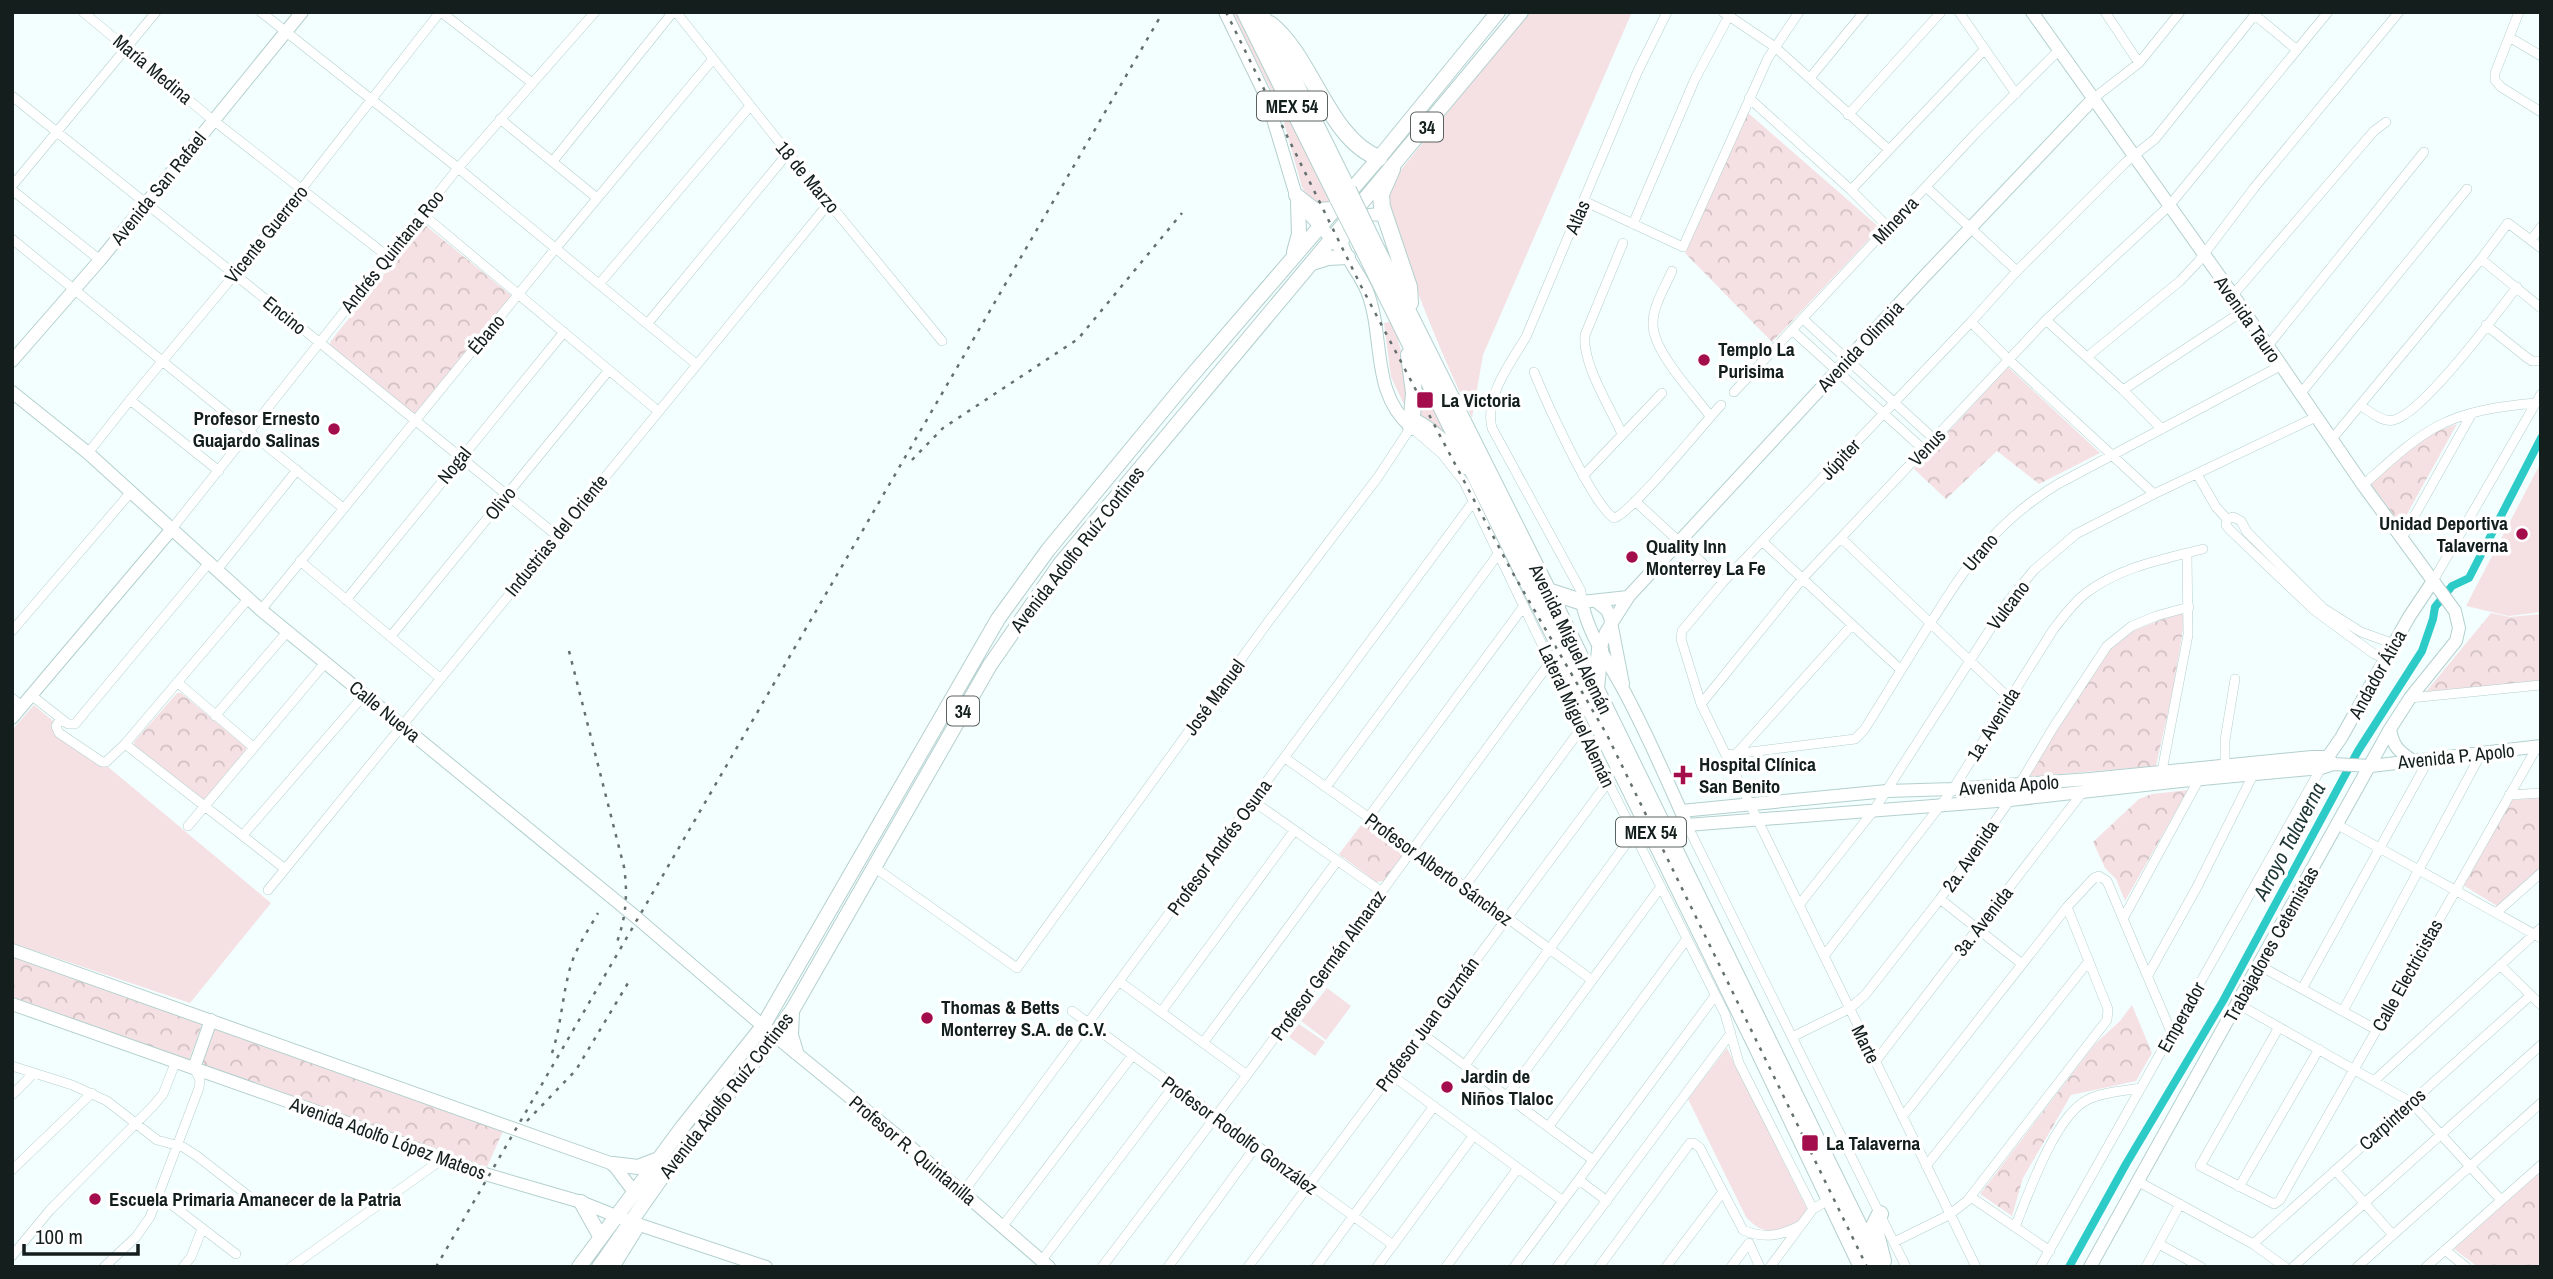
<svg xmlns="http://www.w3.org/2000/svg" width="2553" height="1279" font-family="'Archivo Narrow',sans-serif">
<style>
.green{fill:#f5e1e4}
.forest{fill:url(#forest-crowns)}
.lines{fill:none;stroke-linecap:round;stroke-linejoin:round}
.canal{stroke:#2dcbc8;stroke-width:8}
.street-casing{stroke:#b3d0ce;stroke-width:10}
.secondary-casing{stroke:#b3d0ce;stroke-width:14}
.primary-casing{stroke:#b3d0ce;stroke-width:16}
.highway-casing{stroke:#b3d0ce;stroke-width:18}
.street{stroke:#fff;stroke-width:9}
.secondary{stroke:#fff;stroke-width:12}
.primary{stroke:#fff;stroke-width:14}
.highway{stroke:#fff;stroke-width:16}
.rail{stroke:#646f6f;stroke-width:2.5;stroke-dasharray:3.5 7;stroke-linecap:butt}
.highway-bridge-casing{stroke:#b3d0ce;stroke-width:18;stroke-linecap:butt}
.highway-bridge{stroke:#fff;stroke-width:16}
.poi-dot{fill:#a40d4b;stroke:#fff;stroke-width:2.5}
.labels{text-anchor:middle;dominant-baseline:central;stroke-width:7;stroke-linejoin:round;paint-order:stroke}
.shield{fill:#fff;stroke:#5a6261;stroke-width:2}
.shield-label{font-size:18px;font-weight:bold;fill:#131e1d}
.street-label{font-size:19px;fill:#131e1d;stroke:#fff}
.poi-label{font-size:19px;font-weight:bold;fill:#131e1d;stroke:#fff;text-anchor:start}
.water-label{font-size:21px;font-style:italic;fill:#1d3635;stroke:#fff}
</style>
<defs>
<pattern id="forest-crowns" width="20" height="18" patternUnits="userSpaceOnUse" patternTransform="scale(1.75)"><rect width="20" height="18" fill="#f5e1e4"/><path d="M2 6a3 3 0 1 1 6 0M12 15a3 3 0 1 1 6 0" fill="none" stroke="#d1c1c3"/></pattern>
</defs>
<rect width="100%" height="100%" fill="#f3fefe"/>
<!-- green -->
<path class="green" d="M1231 12H1238L1334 204 1320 206 1307 196 1302 187 1279 105Z
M1529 12H1632L1483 355 1472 418C1447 366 1425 314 1406 260 1398 235 1386 208 1391 182Z
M1393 321 1409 381V415L1391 377 1384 323Z
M1418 368 1450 443 1414 415Z
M2541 462V612L2509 616 2466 606Z
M34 705 271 903 190 1003 12 943V730Z
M1327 988 1351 1006 1326 1040 1301 1021Z
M1299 1024 1325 1042 1315 1056 1289 1037Z
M1727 1048 1807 1209C1794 1233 1765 1240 1746 1217L1688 1099Z"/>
<!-- forest -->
<path class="forest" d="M1747 112 1880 228 1772 342 1685 253Z
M424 224 513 297 415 415 330 346V342Z
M2008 367 2100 453 2039 484 1997 451 1946 499 1914 469Z
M2457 424 2401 525 2367 479 2421 437Z
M2181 612 2185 618 2172 694 2156 766 2027 777 2107 651 2128 633Z
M2491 613 2510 617 2541 614V683L2425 693Z
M177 693H181L246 747 247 751 205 800 200 799 134 746V742Z
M2188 790 2125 901 2116 879 2105 868 2093 842 2139 799 2152 794Z
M2541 798V867L2497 906 2463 885 2512 800Z
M1365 820 1401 847 1404 854 1384 881 1376 882 1339 854Z
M12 955 203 1022 189 1060 12 998Z
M2132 1005 2152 1053 2136 1081 2071 1095 2023 1178 2012 1216 1980 1194 2095 1044 2120 1021Z
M213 1026 504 1129 487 1167 198 1063Z
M2541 1170V1267H2478L2454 1249Z"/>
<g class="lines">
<!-- canal -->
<path class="canal" d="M2069 1267 2126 1164 2223 1001 2358 751 2422 651 2433 619 2435 607 2452 586 2469 578 2541 438"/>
<!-- street casing -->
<g class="street-casing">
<path id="street" d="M83 12 208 116 387 256
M261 12 458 168 696 364
M441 12 531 82
M676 12 788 153 942 341
M1723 12 1775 47 1889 150
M1959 12 2016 94
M2105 12 2139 63
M2519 12 2495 73V80L2501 87 2541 112
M2255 15 2297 50
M2509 37 2541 56
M1810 78 1864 12
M12 96 319 342 556 535
M1749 98 1851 190 1888 227
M2094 98 2139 63 2180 12
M1848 115 1941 12
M500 119 597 198
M553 161 673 12
M12 186 156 12
M1926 187 2017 271
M12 190 100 260
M1851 190 1984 50
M1584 201 1683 247 1768 58 1799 12
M421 213 658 411
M1633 224 1695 79 1731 12
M12 239 343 508
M2531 240 2541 227
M2481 259 2541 308
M1672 271C1665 287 1653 306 1653 323 1652 351 1694 394 1710 416
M600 283 750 106
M2233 295 2374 131 2386 122
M1803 319 1934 439
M2046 320 2123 390 2162 429
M1971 322 2009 360 2154 494
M648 323 788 153
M2486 325 2526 357 2532 361H2541
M1792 330 1924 450
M2267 347 2424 152
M2087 357 2180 281 2198 262 2254 188 2399 12
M1534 372C1545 399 1593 506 1614 518 1631 514 1703 424 1721 405
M2123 390 2243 311
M1734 392 1976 133 2059 50
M2301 393 2467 189
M130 400 219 471
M2360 405C2369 411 2383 423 2394 420 2424 412 2495 315 2517 287
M1622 434C1610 407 1582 364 1585 335L1623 243
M2332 439 2481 259 2508 223 2541 248
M88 453 130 400 235 274 440 12
M2197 474 2216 507 2227 519 2233 517 2241 521 2247 532 2323 608 2361 632 2394 644
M1583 476 1662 393
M2363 485C2386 465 2409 442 2436 427 2465 411 2502 406 2535 403
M1635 501 1723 582
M2227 519 2226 525 2229 529 2314 610 2374 654 2385 659
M171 530 458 168 595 12
M1841 538 2009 698
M2402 538 2471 415
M1762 541 1901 670
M300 561 440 678
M216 571 297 470
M2433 581 2541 394
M346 600 564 332
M1582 602 1581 591 1492 428C1484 397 1511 362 1526 337L1637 73 1667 12
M261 610 556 248 713 59
M12 631 131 492
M391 636 609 370
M177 682 253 747
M31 695 68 724H75L208 564
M12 698 22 706
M2410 698 2541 685
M1701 704 1803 578 2046 320 2169 206 2328 12
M215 716 287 632
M61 719 56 726 59 733 102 762H106L125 744 248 599
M125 744 284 868
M1738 752 1852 625
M1726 755 1855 739 1864 730C1885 697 1905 663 1926 630 1966 567 1992 524 2058 484L2280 366
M1285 758 1413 849 1592 980
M2225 771V740L2235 679
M2161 776 2188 635 2187 553
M1326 787 1499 553
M2509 795 2541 793
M1253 801 1382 892
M1368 818 1524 606
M1687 825 1906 1267
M2338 825 2541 938
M188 826 325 663
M243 835 364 695
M874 867 1017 968 1268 622 1378 477 1411 427 1442 454 1464 482 1608 782 1725 1014 1739 1063 1813 1209
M1465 886 1583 726
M268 890 829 203
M1940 899 2022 964
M1799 905 1874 810 2007 603 2034 570 2076 534 2154 494 2316 417
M2496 913 2541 873
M2124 917 2199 779
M1824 956 1953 789 2053 630C2063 617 2073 603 2086 593 2120 567 2163 559 2203 549
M2500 965 2541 1005
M2260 966 2377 1030
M2148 975 2197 887 2254 773
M1120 982 1247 1075
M2302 989 2430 757
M2238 1004 2411 1102 2501 1200
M1072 1011 1393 1245
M2343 1011 2482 752
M1161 1012 1294 831
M2279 1027 2200 1166 2274 1204 2280 1200 2537 747
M1421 1033 1593 1160
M1792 1037 1849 1009 1865 995 1940 899 2010 800 2053 728 2107 646 2132 626 2156 616 2189 607
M1203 1043 1337 861
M1875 1062 2085 789
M1465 1065 1634 833
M12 1066 72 1085 107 1101 157 1140 183 1147 197 1156 260 1205
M1390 1074 1563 1201
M2375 1080 2541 928
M12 1095 34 1073
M1507 1096 1660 888
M1903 1116 2067 907 2094 878 2099 876 2107 881 2172 1034
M1549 1126 1686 940
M1926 1166 2089 961
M12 1170 92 1093
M2335 1170 2393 1235
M1579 1180 1607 1201
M2137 1181 2253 1244 2285 1267
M2239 1187 2319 1049
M964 1191 1473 502
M159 1195 236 1254
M1971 1197 2050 1251
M1002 1227 1132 1056
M2015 1227C2028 1195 2055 1116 2087 1100 2102 1092 2124 1091 2141 1088
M1894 1242 1949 1215 1967 1201 2107 1020 2108 1009 2067 907
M2159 1244 2201 1267
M2253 1244 2531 995
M2445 1250 2466 1267
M12 1256 50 1210 153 1106 163 1094 176 1061
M1042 1260 1173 1087
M104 1267 136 1237 150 1217 199 1088 200 1080 194 1068
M183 1267 191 1257 202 1229
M291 1267 444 1158
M1102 1267 1247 1075 1551 661
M1168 1267 1256 1146
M1248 1267 1608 782
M1316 1267 1434 1106
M1377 1267 1474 1135
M1446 1267 1518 1168
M1514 1267 1715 996
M1557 1267 1731 1033
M1599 1267 1690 1143H1694L1700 1148 1743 1230C1764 1239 1781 1236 1801 1225
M1666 1267 1722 1193
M1731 1267 1749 1243 1760 1267
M1770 1267 1813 1209 1830 1199
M1976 1267 1701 704 1681 639 1682 631 1723 582 1971 322 2017 271 2126 162 2155 139 2257 12
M2040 1267 2321 768
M2146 1267 2180 1204
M2293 1267 2541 1045
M2357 1267 2541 1103
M2426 1267 2541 1165"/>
</g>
<!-- secondary casing -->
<g class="secondary-casing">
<path id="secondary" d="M1225 12 1267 99 1298 202 1348 257
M2032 12 2233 295 2363 485 2455 611 2459 628 2456 641 2410 698 2390 729 2090 1267
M1384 216C1364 210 1347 224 1342 243 1347 261 1360 274 1367 291 1385 336 1370 392 1411 427
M12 361 100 260 302 12
M12 392 88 453 261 610 637 918 763 1026 907 1144 1049 1267
M1628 597 1582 602C1588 634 1608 661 1623 689 1647 733 1667 780 1687 825L2010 800 2181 781 2321 768 2333 764 2371 766 2541 746
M1596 601 1607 610 1610 617 1623 684
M1600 649 1606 632 1629 596 1921 280 2094 98
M12 718 171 530
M2390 729C2393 746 2398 751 2412 760
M2325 761 2341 738 2409 617 2433 581
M1681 811 1887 791 1953 789 2090 779 2312 757H2328L2333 764
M12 950 613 1164 634 1192
M12 1004 307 1108 485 1174 581 1202 631 1222 766 1267
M194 1068 211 1020"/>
</g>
<!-- primary casing -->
<g class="primary-casing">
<path id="primary" d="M1296 195 1315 210 1335 209
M1294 252 1299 234 1298 202
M1312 263 1328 258 1348 257
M792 1012 791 1035 796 1052
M613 1164 638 1167 656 1160
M581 1202 600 1236
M579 1267 684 1125 763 1026 998 619 1048 550 1188 380 1379 158 1498 12
M599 1267 660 1180 775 1035 793 1009 990 665 1060 564 1521 12
M612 1267 638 1225"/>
</g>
<!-- highway casing -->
<g class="highway-casing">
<path id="highway" d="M1245 12 1338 199
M1260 12 1348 190
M1270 24C1312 57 1328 139 1379 158
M1392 169 1381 194 1382 207 1409 287 1410 303
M1371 238 1548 591 1879 1267
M1361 244 1755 1043 1862 1267
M1409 355 1414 393 1411 427 1417 423C1436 433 1451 451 1465 466
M1548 591 1582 602
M1596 688 1600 649
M1880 1214 1874 1226 1883 1261"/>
</g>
<!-- street -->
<use href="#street" class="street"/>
<!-- secondary -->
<use href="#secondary" class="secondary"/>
<!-- primary -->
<use href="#primary" class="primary"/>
<!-- highway -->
<use href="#highway" class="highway"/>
<!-- rail -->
<path class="rail" d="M1226 12 1361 286 1511 570 1607 735 1867 1267
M912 460 943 428 1078 339 1182 213
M569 651 624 867C628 894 626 917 617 942
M552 1053C561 1026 562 999 569 972 574 951 587 932 598 913
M527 1121 576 1070 628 983
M436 1267 1163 12"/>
<!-- highway-bridge casing -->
<g class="highway-bridge-casing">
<path id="highway-bridge" d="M1348 190 1371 238
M1338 199 1361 244"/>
</g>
<!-- highway-bridge -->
<use href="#highway-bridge" class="highway-bridge"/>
</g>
<!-- markers -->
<g class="poi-dot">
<circle cx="1704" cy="360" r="7"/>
<rect x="1416" y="391" width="18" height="18" rx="3.5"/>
<circle cx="334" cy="429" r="7"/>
<circle cx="2522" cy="534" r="7"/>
<circle cx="1632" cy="557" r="7"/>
<path d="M1679.5 764.5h7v7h7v7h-7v7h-7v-7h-7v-7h7z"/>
<circle cx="927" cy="1018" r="7"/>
<circle cx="1447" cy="1087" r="7"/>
<rect x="1801" y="1134" width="18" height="18" rx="3.5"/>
<circle cx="95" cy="1199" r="7"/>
</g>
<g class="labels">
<!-- shield labels -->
<g class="shield">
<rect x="1257" y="91.5" width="70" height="29" rx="5"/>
<rect x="1411" y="112.5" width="32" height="29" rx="5"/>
<rect x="947" y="696.5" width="32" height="29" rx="5"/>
<rect x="1616" y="817.5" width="70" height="29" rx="5"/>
</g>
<g class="shield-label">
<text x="1292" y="106">MEX 54</text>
<text x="1427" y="127">34</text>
<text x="963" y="711">34</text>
<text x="1651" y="832">MEX 54</text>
</g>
<!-- street labels -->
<g class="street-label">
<text transform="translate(153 69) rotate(40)">María Medina</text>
<text transform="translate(808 177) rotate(50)">18 de Marzo</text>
<text transform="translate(158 188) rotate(-51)">Avenida San Rafael</text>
<text transform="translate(1577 217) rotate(-67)">Atlas</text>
<text transform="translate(1895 220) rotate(-47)">Minerva</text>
<text transform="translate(266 234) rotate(-51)">Vicente Guerrero</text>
<text transform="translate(392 251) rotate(-51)">Andrés Quintana Roo</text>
<text transform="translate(285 315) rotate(39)">Encino</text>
<text transform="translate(2248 319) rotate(55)">Avenida Tauro</text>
<text transform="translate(486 334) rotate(-50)">Ébano</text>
<text transform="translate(1860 346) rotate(-47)">Avenida Olimpia</text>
<text transform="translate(1927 447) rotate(-47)">Venus</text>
<text transform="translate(1840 459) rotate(-47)">Júpiter</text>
<text transform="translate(454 465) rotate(-51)">Nogal</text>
<text transform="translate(500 503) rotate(-51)">Olivo</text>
<text transform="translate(556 535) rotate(-51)">Industrias del Oriente</text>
<text transform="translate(1077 549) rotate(-52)">Avenida Adolfo Ruíz Cortines</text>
<text transform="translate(1980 552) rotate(-50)">Urano</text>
<text transform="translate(2008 605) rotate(-53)">Vulcano</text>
<text transform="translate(1571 639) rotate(64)">Avenida Miguel Alemán</text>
<text transform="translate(2377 674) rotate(-61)">Andador Ática</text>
<text transform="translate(1214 697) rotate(-54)">José Manuel</text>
<text transform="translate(385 711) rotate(39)">Calle Nueva</text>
<text transform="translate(1577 716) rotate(65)">Lateral Miguel Alemán</text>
<text transform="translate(1993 724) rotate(-58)">1a. Avenida</text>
<text transform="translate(2456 756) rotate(-6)">Avenida P. Apolo</text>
<text transform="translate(2009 785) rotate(-4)">Avenida Apolo</text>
<text transform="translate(1219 847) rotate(-54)">Profesor Andrés Osuna</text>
<text transform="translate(1970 856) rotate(-55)">2a. Avenida</text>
<text transform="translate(1439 869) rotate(36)">Profesor Alberto Sánchez</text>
<text transform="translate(1983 921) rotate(-52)">3a. Avenida</text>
<text transform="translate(2271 944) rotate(-61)">Trabajadores Cetemistas</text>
<text transform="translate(1328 965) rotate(-54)">Profesor Germán Almaraz</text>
<text transform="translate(2407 975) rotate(-61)">Calle Electricistas</text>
<text transform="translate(2181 1017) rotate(-61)">Emperador</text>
<text transform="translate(1427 1024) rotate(-54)">Profesor Juan Guzmán</text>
<text transform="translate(1866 1044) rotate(64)">Marte</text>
<text transform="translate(726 1095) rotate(-52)">Avenida Adolfo Ruíz Cortines</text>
<text transform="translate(2392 1119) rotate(-42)">Carpinteros</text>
<text transform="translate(1240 1135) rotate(36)">Profesor Rodolfo González</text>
<text transform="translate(388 1138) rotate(20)">Avenida Adolfo López Mateos</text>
<text transform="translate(913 1150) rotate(40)">Profesor R. Quintanilla</text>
</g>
<!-- poi labels -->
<g class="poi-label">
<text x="1718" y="349">Templo La<tspan x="1718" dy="22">Purisima</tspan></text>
<text x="1441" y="400">La Victoria</text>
<text x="320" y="418" text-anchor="end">Profesor Ernesto<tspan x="320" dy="22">Guajardo Salinas</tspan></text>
<text x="2508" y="523" text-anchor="end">Unidad Deportiva<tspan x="2508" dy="22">Talaverna</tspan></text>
<text x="1646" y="546">Quality Inn<tspan x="1646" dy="22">Monterrey La Fe</tspan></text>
<text x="1699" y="764">Hospital Clínica<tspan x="1699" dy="22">San Benito</tspan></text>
<text x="941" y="1007">Thomas &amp; Betts<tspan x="941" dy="22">Monterrey S.A. de C.V.</tspan></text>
<text x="1461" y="1076">Jardin de<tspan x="1461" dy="22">Niños Tlaloc</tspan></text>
<text x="1826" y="1143">La Talaverna</text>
<text x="109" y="1199">Escuela Primaria Amanecer de la Patria</text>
</g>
<!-- water labels -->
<g class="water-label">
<text transform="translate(2289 841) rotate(-62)">Arroyo Talaverna</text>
</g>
</g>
<!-- border -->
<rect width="2553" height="1279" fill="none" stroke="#131e1d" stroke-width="28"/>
<!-- scale -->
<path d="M24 1244v10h114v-10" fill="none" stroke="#131e1d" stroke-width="3.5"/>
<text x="35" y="1244" font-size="21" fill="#131e1d" stroke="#ffffff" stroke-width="5" paint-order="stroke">100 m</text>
</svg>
